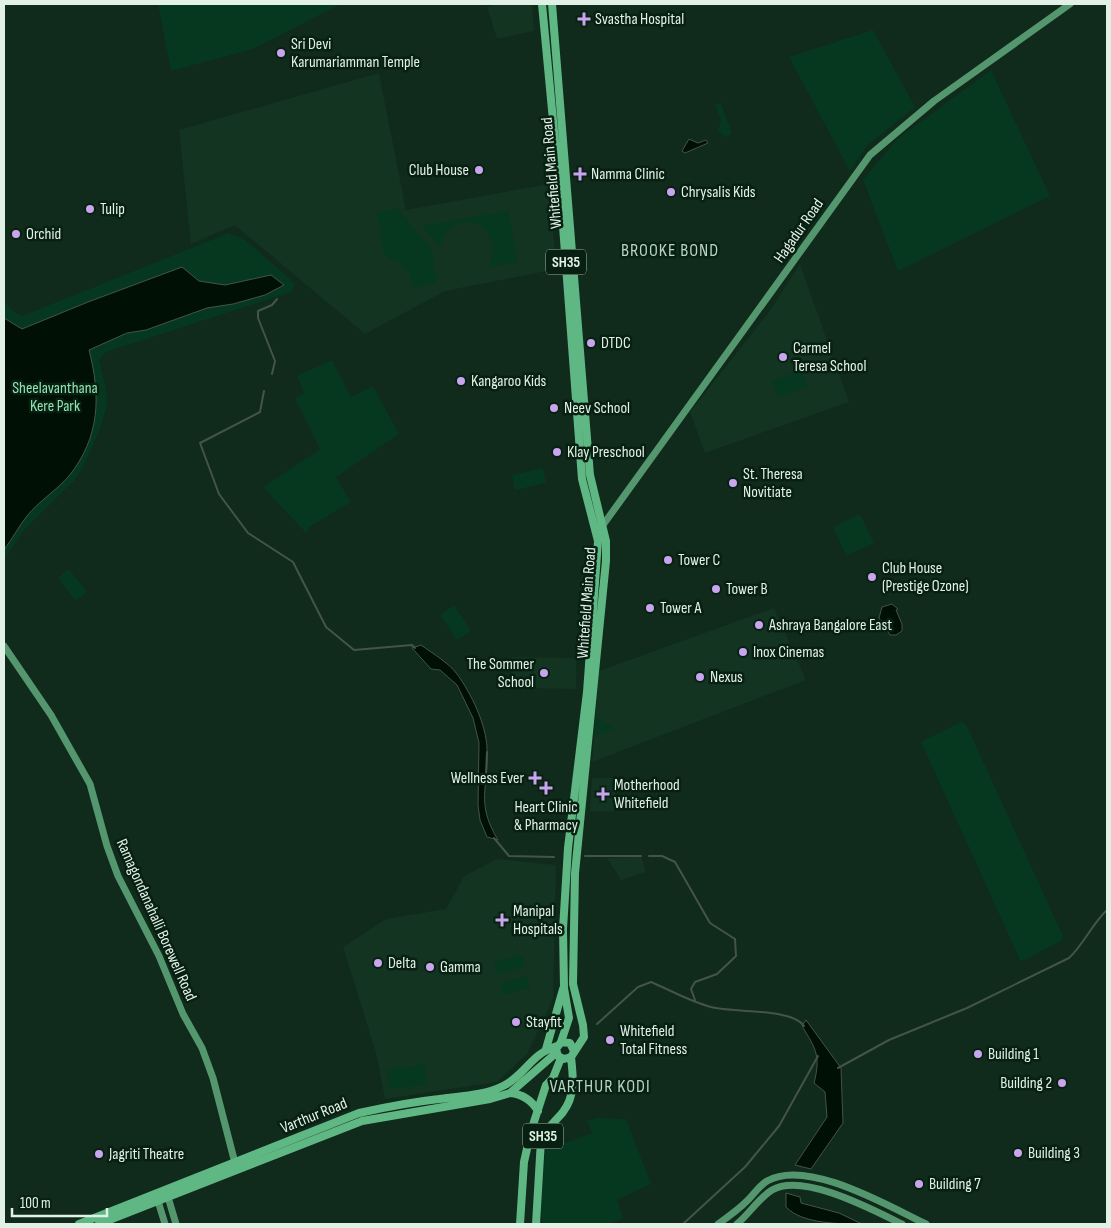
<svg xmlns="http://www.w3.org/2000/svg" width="1111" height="1228" font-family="'Sofia Sans Condensed',sans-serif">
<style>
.built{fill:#133421}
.green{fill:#063820}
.water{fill:#001004;stroke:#445448}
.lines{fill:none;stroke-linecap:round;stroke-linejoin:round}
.stream{stroke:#445448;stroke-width:2}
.secondary{stroke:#54976f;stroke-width:7}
.primary{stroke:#5fb783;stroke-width:8}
.poi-dot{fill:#c9a5ee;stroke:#072012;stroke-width:2}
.labels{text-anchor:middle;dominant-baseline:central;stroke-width:5;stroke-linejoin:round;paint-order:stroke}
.shield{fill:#072012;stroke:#a0b2a6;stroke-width:1}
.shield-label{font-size:15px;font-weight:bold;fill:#e2f1e6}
.poi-label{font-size:16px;fill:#e2f1e6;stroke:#072012;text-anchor:start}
.street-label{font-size:16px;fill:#e2f1e6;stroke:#072012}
.park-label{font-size:16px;fill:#93e2b1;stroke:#072012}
.neighbourhood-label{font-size:18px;letter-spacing:1px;fill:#b7d5c1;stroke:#072012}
</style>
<rect width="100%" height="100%" fill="#102a1b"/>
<!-- built -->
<path class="built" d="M498 4H532L534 31 497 39 487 7Z
M379 73 406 210 548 184 557 269 445 291 365 334 235 225 191 244 179 130Z
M800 264 849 402 705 453 690 412 769 312Z
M774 608 806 680 592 762 599 671Z
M512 657 576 658V689L512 688Z
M592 778H616L614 812 590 811Z
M641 857 646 872 621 880 607 858Z
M497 859 556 865 553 998 544 1019 527 1054 497 1082 385 1099 376 1053 343 947 386 919 446 909 464 876Z"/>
<!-- green -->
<path class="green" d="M158 4H341L253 49 171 71Z
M873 30 915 107 867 146 850 171 789 57Z
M991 70 1050 196 898 271 863 180 897 139Z
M721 103 732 134 725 137 718 130 721 120 715 105Z
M397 208 432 250 437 283 413 288C413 275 403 260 389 260L383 249 377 213Z
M509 211 517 263 488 267C503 241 479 209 452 228 445 232 443 240 439 247L422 226Z
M229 233 244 239 290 279 294 285 291 292 106 352 99 360 106 389 107 406 100 429 83 467 73 482 24 530 4 560V302L15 313 22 316Z
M332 360 351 397 373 386 399 434 336 477 351 502 309 527 306 533 263 487 320 449 295 398 304 393 297 376Z
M801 369 808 386 778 398 771 381Z
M543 468 546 483 515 490 512 475Z
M860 514 874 543 846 556 833 527Z
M69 569 87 592 76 601 58 578Z
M454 605 471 631 457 640 440 615Z
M596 717 614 728 615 730 594 736Z
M961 722 966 724 1063 936 1062 940 1025 960H1020L921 742Z
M522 955 525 967 497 974 494 962Z
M527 976 530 988 503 995 500 983Z
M425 1064 427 1085 390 1089 386 1070Z
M597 1118 626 1119 651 1184 617 1200 623 1218 609 1224H542L541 1198 547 1133 558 1134 562 1144 592 1133 587 1121Z"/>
<!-- water -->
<path class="water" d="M689 139 698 143 706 140 708 143 685 153 682 151Z
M182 267 199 281 225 285 271 275 284 285 265 295 233 304 207 308 146 330 127 333 89 350C101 396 100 437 69 476 57 490 39 501 27 516 19 526 12 539 4 550V318L22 329 88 302Z
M892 604 898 609 896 610 902 624V631L896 635H890L879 618 882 607Z
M421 645C432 653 449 663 457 674 471 693 486 724 487 748 489 788 475 802 498 840L487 837 480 820 478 805 479 743 473 718 457 685 440 670 431 669 412 648Z
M806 1020 841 1068 843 1123 811 1169 795 1165 827 1117 825 1092 814 1083C821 1056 816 1049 802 1026Z
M786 1193 800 1197 801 1203 839 1213 862 1224C840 1224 802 1224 786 1207Z"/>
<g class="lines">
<!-- stream -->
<path class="stream" d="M272 374 275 361 258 318V311L272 305 277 299
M264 391 260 412 200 443 219 494 248 533 293 562 326 627 354 650 412 645 415 648
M486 774 487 752
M494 838 509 856 554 857
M585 856H641
M649 856H662L675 862 710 923 735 939 736 956 717 974 695 982 691 989 695 1000
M597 1024 638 987 651 982C670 990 691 1002 711 1007 734 1013 792 1008 804 1026
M838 1068 889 1040 967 1008 1069 958C1084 944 1092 924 1107 910
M683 1224 745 1167 779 1126 818 1056"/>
<!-- secondary -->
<path class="secondary" d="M603 525 870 155 934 101 1070 4
M4 646 51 715 90 784 107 846 118 876 159 956 183 1014 202 1048 213 1078 235 1163
M168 1197 176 1224
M158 1201 165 1224
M718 1224C728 1217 739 1209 748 1200 755 1193 759 1186 767 1181 807 1158 888 1206 926 1224
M737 1224C749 1214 759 1198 772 1190 803 1172 873 1210 902 1224"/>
<!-- primary -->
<path class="primary" d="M542 4 563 226 582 479 598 541 587 692 568 848 563 929 564 988 569 1018 561 1042 556 1049 558 1056 564 1059 571 1057 584 1037 583 1025 573 984 575 873 606 561V541L590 475 552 4
M561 1042 570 1043 574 1051
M546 1049 563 989
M510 1093C522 1094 532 1101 538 1111
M79 1224 359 1113C386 1107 412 1102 439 1099 460 1096 483 1096 503 1086 526 1075 530 1054 557 1046
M99 1224 362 1121 490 1099 510 1093 556 1053
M520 1224 524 1162 531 1131 546 1085 553 1078 561 1058
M536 1224 541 1140C546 1128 555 1122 563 1112 576 1095 573 1076 571 1057"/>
</g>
<!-- markers -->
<g class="poi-dot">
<path d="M581.5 11.5h5v5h5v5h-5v5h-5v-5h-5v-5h5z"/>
<circle cx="281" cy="53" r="5"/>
<circle cx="479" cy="170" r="5"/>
<path d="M577.5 166.5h5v5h5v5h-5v5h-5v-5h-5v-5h5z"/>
<circle cx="671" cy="192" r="5"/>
<circle cx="90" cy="209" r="5"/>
<circle cx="16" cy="234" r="5"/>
<circle cx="591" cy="343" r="5"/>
<circle cx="783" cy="357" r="5"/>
<circle cx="461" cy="381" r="5"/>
<circle cx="554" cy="408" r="5"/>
<circle cx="557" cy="452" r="5"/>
<circle cx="733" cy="483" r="5"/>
<circle cx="668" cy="560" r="5"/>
<circle cx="872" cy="577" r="5"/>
<circle cx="716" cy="589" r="5"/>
<circle cx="650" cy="608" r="5"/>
<circle cx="759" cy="625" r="5"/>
<circle cx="743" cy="652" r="5"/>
<circle cx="544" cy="673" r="5"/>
<circle cx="700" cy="677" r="5"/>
<path d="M532.5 770.5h5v5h5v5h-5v5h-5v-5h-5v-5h5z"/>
<path d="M543.5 780.5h5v5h5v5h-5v5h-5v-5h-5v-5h5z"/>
<path d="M600.5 786.5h5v5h5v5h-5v5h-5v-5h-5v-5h5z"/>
<path d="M499.5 912.5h5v5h5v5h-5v5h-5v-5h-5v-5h5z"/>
<circle cx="378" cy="963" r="5"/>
<circle cx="430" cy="967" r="5"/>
<circle cx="516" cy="1022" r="5"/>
<circle cx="610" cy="1040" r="5"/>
<circle cx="978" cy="1054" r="5"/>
<circle cx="1062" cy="1083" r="5"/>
<circle cx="1018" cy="1153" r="5"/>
<circle cx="99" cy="1154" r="5"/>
<circle cx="919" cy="1184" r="5"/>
</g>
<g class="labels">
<!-- shield labels -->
<g class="shield">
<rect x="546" y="249.5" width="40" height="25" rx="4"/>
<rect x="523" y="1123.5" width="40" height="25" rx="4"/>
</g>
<g class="shield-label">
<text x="566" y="262">SH35</text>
<text x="543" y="1136">SH35</text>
</g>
<!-- poi labels -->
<g class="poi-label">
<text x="595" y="19">Svastha Hospital</text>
<text x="291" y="44">Sri Devi<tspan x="291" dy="18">Karumariamman Temple</tspan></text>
<text x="469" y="170" text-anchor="end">Club House</text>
<text x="591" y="174">Namma Clinic</text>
<text x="681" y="192">Chrysalis Kids</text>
<text x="100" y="209">Tulip</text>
<text x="26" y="234">Orchid</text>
<text x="601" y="343">DTDC</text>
<text x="793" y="348">Carmel<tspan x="793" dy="18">Teresa School</tspan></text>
<text x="471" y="381">Kangaroo Kids</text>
<text x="564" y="408">Neev School</text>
<text x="567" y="452">Klay Preschool</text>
<text x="743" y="474">St. Theresa<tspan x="743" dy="18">Novitiate</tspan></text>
<text x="678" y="560">Tower C</text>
<text x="882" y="568">Club House<tspan x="882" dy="18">(Prestige Ozone)</tspan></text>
<text x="726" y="589">Tower B</text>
<text x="660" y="608">Tower A</text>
<text x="769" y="625">Ashraya Bangalore East</text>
<text x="753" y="652">Inox Cinemas</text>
<text x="534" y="664" text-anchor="end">The Sommer<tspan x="534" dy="18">School</tspan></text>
<text x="710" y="677">Nexus</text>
<text x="524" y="778" text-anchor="end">Wellness Ever</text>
<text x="614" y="785">Motherhood<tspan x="614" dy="18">Whitefield</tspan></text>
<text x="546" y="807" text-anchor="middle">Heart Clinic<tspan x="546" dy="18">&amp; Pharmacy</tspan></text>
<text x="513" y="911">Manipal<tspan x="513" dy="18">Hospitals</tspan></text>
<text x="388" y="963">Delta</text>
<text x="440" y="967">Gamma</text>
<text x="526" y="1022">Stayfit</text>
<text x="620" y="1031">Whitefield<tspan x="620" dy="18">Total Fitness</tspan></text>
<text x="988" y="1054">Building 1</text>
<text x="1052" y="1083" text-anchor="end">Building 2</text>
<text x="1028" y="1153">Building 3</text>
<text x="109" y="1154">Jagriti Theatre</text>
<text x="929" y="1184">Building 7</text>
</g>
<!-- street labels -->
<g class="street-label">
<text transform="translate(552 173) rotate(-95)">Whitefield Main Road</text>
<text transform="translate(799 231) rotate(-55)">Hagadur Road</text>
<text transform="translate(587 603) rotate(-86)">Whitefield Main Road</text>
<text transform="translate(156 920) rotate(66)">Ramagondanahalli Borewell Road</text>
<text transform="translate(314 1116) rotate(-22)">Varthur Road</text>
</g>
<!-- park labels -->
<g class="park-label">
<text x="55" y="388">Sheelavanthana<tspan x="55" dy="18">Kere Park</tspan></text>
</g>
<!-- neighbourhood labels -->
<g class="neighbourhood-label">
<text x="670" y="250">BROOKE BOND</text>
<text x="600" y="1086">VARTHUR KODI</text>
</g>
</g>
<!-- border -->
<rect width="1111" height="1228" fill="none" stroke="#e2f1e6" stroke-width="10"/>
<!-- scale -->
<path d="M12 1208v8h95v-8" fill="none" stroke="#e2f1e6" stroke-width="2.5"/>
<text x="20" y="1208" font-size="15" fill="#e2f1e6" stroke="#072012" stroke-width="4" paint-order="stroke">100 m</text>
</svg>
